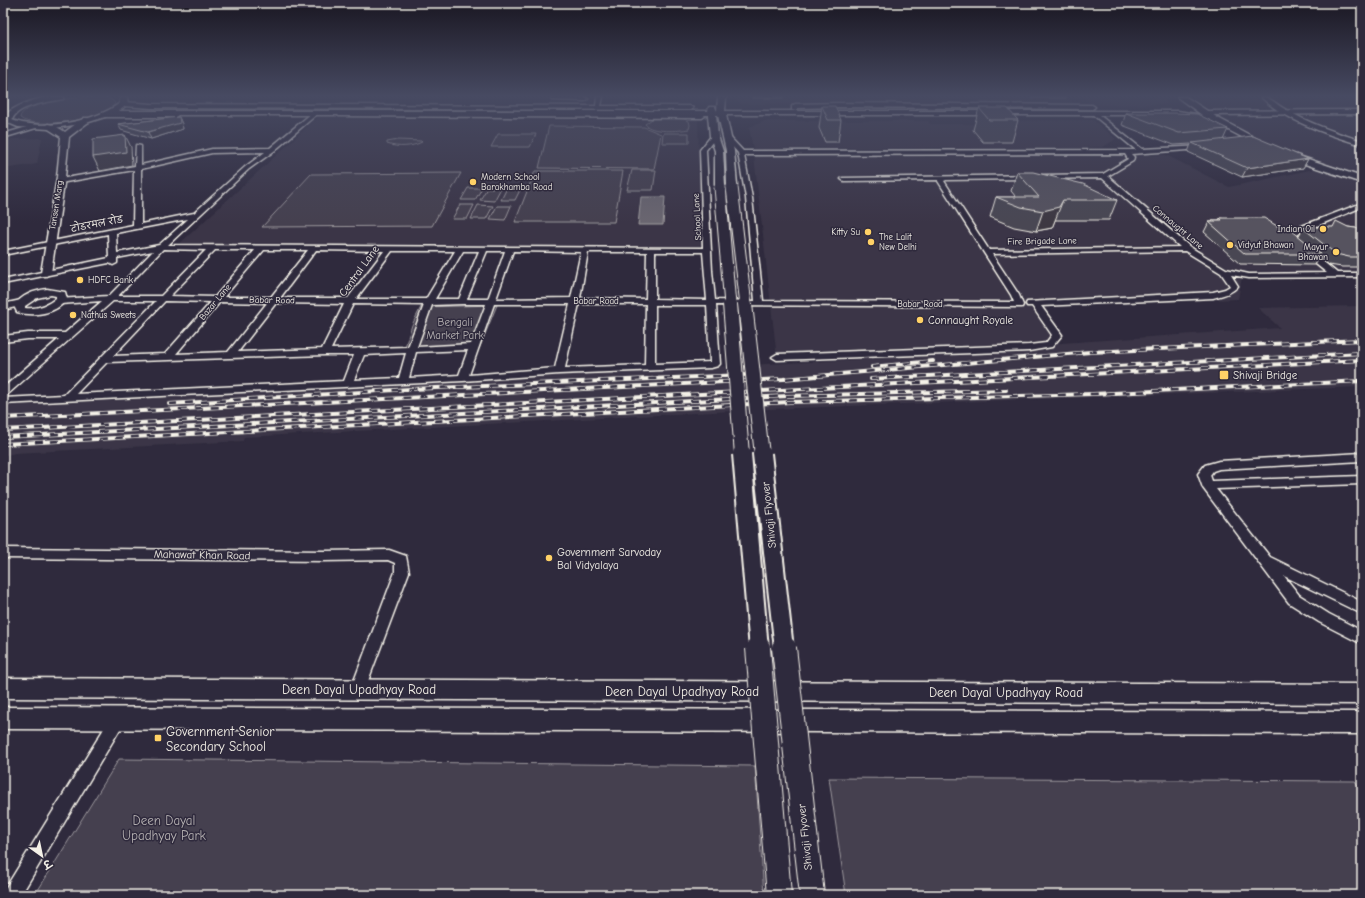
<svg xmlns="http://www.w3.org/2000/svg" width="1365" height="898" font-family="'Comic Neue','Playpen Sans Deva',sans-serif">
<style>
.built{fill:#3b3647}
.green{fill:#454050;stroke:#9c989c}
.water{fill:#6a6670;stroke:#a19ea0}
.lines{fill:none;stroke-linecap:round;stroke-linejoin:round}
.minor-casing{stroke:#f4f1e8;stroke-width:3}
.tertiary-casing{stroke:#f4f1e8;stroke-width:3}
.secondary-casing{stroke:#f4f1e8;stroke-width:3}
.minor{fill:#2f2a3d;fill-rule:evenodd}
.tertiary{fill:#2f2a3d;fill-rule:evenodd}
.secondary{fill:#2f2a3d;fill-rule:evenodd}
.rail-casing{stroke:#f4f1e8;stroke-width:4}
.rail{stroke:#2f2a3d;stroke-width:2.5;stroke-dasharray:8;stroke-linecap:butt}
.secondary-bridge-far4-casing{stroke:#f4f1e8;stroke-width:10;stroke-linecap:butt}
.secondary-bridge-far3-casing{stroke:#f4f1e8;stroke-width:13;stroke-linecap:butt}
.secondary-bridge-far2-casing{stroke:#f4f1e8;stroke-width:16;stroke-linecap:butt}
.secondary-bridge-far1-casing{stroke:#f4f1e8;stroke-width:22;stroke-linecap:butt}
.secondary-bridge-casing{stroke:#f4f1e8;stroke-width:26;stroke-linecap:butt}
.secondary-bridge-far4{stroke:#2f2a3d;stroke-width:8}
.secondary-bridge-far3{stroke:#2f2a3d;stroke-width:11}
.secondary-bridge-far2{stroke:#2f2a3d;stroke-width:14}
.secondary-bridge-far1{stroke:#2f2a3d;stroke-width:18}
.secondary-bridge{stroke:#2f2a3d;stroke-width:24}
.wall{fill:#4a4752;stroke:#f4f1e8}
.shaded-wall{fill:#3c3942;stroke:#f4f1e8}
.building{fill:#56525f;stroke:#f4f1e8}
.poi-dot{fill:#ffd166;stroke:#2f2a3d;stroke-width:1.5}
.labels{text-anchor:middle;dominant-baseline:central;stroke-width:3;stroke-linejoin:round;paint-order:stroke}
.far-poi-label{font-size:9px;fill:#f4f1e8;stroke:#2f2a3d;text-anchor:start}
.far-street-label{font-size:9px;fill:#f4f1e8;stroke:#2f2a3d}
.street-label{font-size:11px;fill:#f4f1e8;stroke:#2f2a3d}
.poi-label{font-size:11px;fill:#f4f1e8;stroke:#2f2a3d;text-anchor:start}
.park-label{font-size:11px;fill:#b7b3b3;stroke:#2f2a3d}
.near-street-label{font-size:13px;fill:#f4f1e8;stroke:#2f2a3d}
.near-poi-label{font-size:13px;fill:#f4f1e8;stroke:#2f2a3d;text-anchor:start}
.near-park-label{font-size:13px;fill:#b7b3b3;stroke:#2f2a3d}
</style>
<rect width="100%" height="100%" fill="#2f2a3d"/>
<filter id="ink" filterUnits="userSpaceOnUse"><feTurbulence type="fractalNoise" baseFrequency=".025" numOctaves="2"/><feDisplacementMap in="SourceGraphic" scale="8" xChannelSelector="R" yChannelSelector="G"/><feConvolveMatrix kernelMatrix="1 2 1 2 8 2 1 2 1" color-interpolation-filters="sRGB"/></filter>
<g filter="url(#ink)">
<!-- built -->
<path class="built" d="M736 97H1066L1074 103 981 104 975 99H951L955 104H740V102H736Z
M1084 97H1163L1167 104 1094 105Z
M1190 97H1260L1280 111H1214L1207 109Z
M1267 97H1362V111L1286 110Z
M1214 113H1281L1318 130 1362 146V177L1311 160 1258 139 1212 115Z
M1291 113H1362V143L1316 125Z
M318 117H698L701 248 177 246Z
M1093 120 1116 139 1103 147 1083 148 753 149 749 127 765 121H928L930 124H984L983 121Z
M42 138 37 164 3 169V142L12 139Z
M1166 155 1229 187 1315 169 1362 183V273L1243 271 1238 299 1035 307 1054 334 1047 342 777 358 754 156Z
M1362 306V387L769 409 244 437 243 441 15 453 3 456V403L1005 352V347L1280 328 1258 308Z"/>
<!-- green -->
<path class="green" d="M83 97C93 97 108 94 115 103 108 120 34 130 20 118 20 104 71 98 83 97Z
M673 118 684 119 689 121 690 125 689 129C679 131 651 133 645 124L652 119Z
M549 126 644 127 661 134 654 169 539 168Z
M663 133H689V143H662Z
M498 134H536L530 147H491Z
M398 140 421 141 422 142C412 147 398 148 387 144V142Z
M632 170H656L653 190H627Z
M535 171H623L614 222H515Z
M461 173 432 226 262 227 311 174Z
M468 188H482L475 200H461Z
M487 188H501L494 201 480 200Z
M507 188H521L515 200H501Z
M460 205H474L467 219H452Z
M478 205 493 206 486 219H471Z
M497 206H511L505 220 490 219Z
M497 305 479 349 403 353 412 325 421 307Z
M119 759 755 766 764 895H35Z
M829 778 1355 781 1362 791V895H846Z"/>
<!-- water -->
<path class="water" d="M641 197H665L663 225H638Z"/>
<g class="lines">
<!-- minor casing -->
<g class="minor-casing">
<path id="minor" d="M554 97H585L588 99 585 101 552 100 551 99Z
M597 97H603L601 106H690L693 108 690 110 152 108 124 106 121 104 124 102 152 104 596 106Z
M1261 97C1270 97 1276 104 1283 108 1307 123 1335 132 1362 141V145C1331 136 1284 120 1261 97Z
M838 103 1092 105 1095 107 1092 109 838 107 798 108 797 111 792 110V106L795 104Z
M1094 111 1142 149 1204 146 1205 147 1202 149 1131 154 1134 157 1133 161 1108 176 1190 247 1226 269 1249 274 1327 273 1291 244 1286 236 1294 229 1362 203V207L1300 233 1294 237 1297 240 1337 273H1362V277L1249 278 1231 275 1238 286C1231 294 1223 295 1213 298L1041 306 1062 335 1052 347 1029 351 777 360 772 357 777 354 1029 345 1046 343 1052 335 1032 306H1027L1026 304 1027 302 1213 292 1225 289 1230 286 1221 273 1185 251 992 254 1019 295 1023 305 1022 307 716 305 720 364 718 366 711 368 559 374 463 381 3 404V398L64 395 156 301H113L7 395 3 396V388L59 339H28L3 342V336L28 333H65L102 301 60 304 56 301 57 299 109 296 153 251 117 258V263L113 265 109 263 3 284V280L109 258 108 234 3 255V251L133 225 134 170 60 183 57 181 60 179 135 166 136 145 141 146V165L212 149 270 148 312 113 317 114 274 151 249 169 168 245 703 248 700 150 712 135H716L717 136 706 150 712 271 715 300 755 301 746 198 738 153 724 137V135H728L743 151 1136 150 1092 114V112ZM265 152 245 167 194 213 141 224V169L212 153ZM1125 154 1128 159 1103 174 842 178 841 179 844 181 938 180V181L1011 295 1014 302 763 301 752 198 744 155ZM1102 178 1180 247 989 250 944 181 946 180ZM188 219 159 245 117 253 116 233ZM163 249 206 250 161 296H118ZM215 250H255L215 297 170 296ZM264 250H308L271 297H224ZM316 250 384 251 348 298H280ZM392 251H455L426 299H356ZM463 251H479L459 299H435ZM487 251H505L488 299H467ZM513 251 581 252 571 298 496 299ZM588 252H647L646 299 580 298ZM655 252H703L707 300 655 299ZM165 301 211 302 165 354 113 356ZM220 302 267 303 228 352 176 354ZM276 303 344 304 322 349 238 352ZM353 304 424 305 408 347 331 349ZM463 304H486L471 344 417 347 432 305ZM494 304H570L555 368 469 375ZM579 304H646L645 365 565 368ZM655 305H707L710 362 655 364ZM468 350 459 375 409 378 416 352ZM406 353 399 378 354 380 364 355ZM325 355H354L344 381 76 394 107 362Z
M341 113 702 114 705 116 702 118 339 116 338 115Z
M103 114 175 113 178 115 175 117H101L100 116Z
M34 125 36 126V128L3 138V134Z
M21 300 25 303 24 305 3 310V304Z
M1362 453V461L1219 469 1213 471 1210 475 1212 481 1362 476V484L1216 489 1270 557 1362 602V614L1284 576 1299 595 1329 614 1362 631V644L1319 622 1289 603 1203 488 1198 474 1205 465 1219 461Z
M3 548 324 551 389 550 406 556 409 572 365 689 363 694 358 696 353 694 351 689 395 572V563L388 560 324 561 3 558Z
M118 712 123 714 126 719 123 724 21 895H3L5 889 113 714Z"/>
</g>
<!-- tertiary casing -->
<g class="tertiary-casing">
<path id="tertiary" d="M1362 110V114L1204 115 1201 113 1204 111Z
M84 118H87L91 120 69 137 65 177 51 273 46 276 42 275 41 273 57 177 61 137 44 126 48 124C55 126 59 128 65 132Z
M47 289 65 292 67 299C56 314 34 317 17 312L14 306C22 295 33 291 47 289ZM51 295 56 296V298C47 306 37 309 25 308V306L37 298Z"/>
</g>
<!-- secondary casing -->
<g class="secondary-casing">
<path id="secondary" d="M46 97H64L63 99C49 102 17 105 12 120 41 131 95 122 120 103V99L123 97H127L128 104 119 111H708L709 107H715L717 111 718 97H726L725 111H1178L1202 115 1177 97H1186L1218 118 1270 146 1266 149 1263 148 1213 122 1178 115H726L734 151 737 185 732 188 727 185 726 151 718 115H716L718 136 723 151 725 185 720 188 715 185V151L710 136 708 115H131L108 116 86 123 49 129 18 127 4 121V116C16 105 30 101 46 97Z
M1287 152 1362 177V183L1284 157 1283 155 1284 153Z
M3 678 1362 684V704L3 698Z
M3 707 1362 712V734L3 729Z"/>
</g>
<!-- minor -->
<use href="#minor" class="minor"/>
<!-- tertiary -->
<use href="#tertiary" class="tertiary"/>
<!-- secondary -->
<use href="#secondary" class="secondary"/>
<!-- rail casing -->
<g class="rail-casing">
<path id="rail" d="M872 367 933 361
M871 379 1362 353
M169 404 411 389 744 375
M3 418 783 379 1090 352 1362 340
M3 430 1362 360
M3 437 788 396 1006 390
M3 444 790 402 1093 394 1362 381"/>
</g>
<!-- rail -->
<use href="#rail" class="rail"/>
<!-- secondary-bridge-far4 casing -->
<g class="secondary-bridge-far4-casing">
<path id="secondary-bridge-far4" d="M720 185V188
M732 185V188"/>
</g>
<!-- secondary-bridge-far3 casing -->
<g class="secondary-bridge-far3-casing">
<path id="secondary-bridge-far3" d="M720 187 730 305
M732 187 746 305"/>
</g>
<!-- secondary-bridge-far2 casing -->
<g class="secondary-bridge-far2-casing">
<path id="secondary-bridge-far2" d="M730 304 742 455
M745 304 762 455"/>
</g>
<!-- secondary-bridge-far1 casing -->
<g class="secondary-bridge-far1-casing">
<path id="secondary-bridge-far1" d="M742 454 759 649
M762 454 784 649"/>
</g>
<!-- secondary-bridge casing -->
<g class="secondary-bridge-casing">
<path id="secondary-bridge" d="M758 648 779 895
M784 648 812 895"/>
</g>
<!-- secondary-bridge-far4 -->
<use href="#secondary-bridge-far4" class="secondary-bridge-far4"/>
<!-- secondary-bridge-far3 -->
<use href="#secondary-bridge-far3" class="secondary-bridge-far3"/>
<!-- secondary-bridge-far2 -->
<use href="#secondary-bridge-far2" class="secondary-bridge-far2"/>
<!-- secondary-bridge-far1 -->
<use href="#secondary-bridge-far1" class="secondary-bridge-far1"/>
<!-- secondary-bridge -->
<use href="#secondary-bridge" class="secondary-bridge"/>
</g>
<!-- wall -->
<path class="wall" d="M752 97H784V98H752Z
M1032 97H1066V98H1032Z
M822 106 841 120 838 142H825L819 128Z
M979 108 1018 120 1012 142H983L973 130Z
M1126 113 1228 129 1223 140 1308 159 1303 168 1242 177 1188 152 1191 144 1174 145 1122 125Z
M179 117 182 124 183 129 151 139 121 130 118 124Z
M1017 172 1117 200 1109 220H1055L1052 228 1036 231 1014 227 990 217 996 197H1016L1011 191Z
M1220 218 1277 226 1298 237 1303 228 1348 227 1362 229V267H1342L1329 265 1319 256 1314 265 1240 264 1204 232 1209 222H1212L1213 220H1219Z"/>
<!-- shaded-wall -->
<path class="shaded-wall" d="M179 117 182 124 183 129 151 139 148 132Z
M125 135 131 147 132 165 100 171 93 157Z
M1308 159 1303 168 1242 177 1247 168Z
M1063 200 1052 228 1036 231 1043 211Z"/>
<!-- building -->
<path class="building" d="M822 106H835L841 120H828Z
M979 108H1007L1018 120H989Z
M1126 113H1175L1197 114 1228 129 1179 133Z
M179 117 180 123 148 132 118 124Z
M125 135 126 152 93 157V139Z
M1253 136 1308 159 1247 168 1192 143Z
M1017 172H1033L1083 184 1117 200H1063L1059 207 1043 211 1021 207 996 197H1039Z
M1220 218H1264L1277 226H1286L1321 254H1245L1209 222H1216L1213 220H1222Z
M1336 221 1348 227 1362 229V257H1349L1336 254 1303 228 1307 227H1333Z"/>
</g>
<!-- sky -->
<linearGradient id="sky" x2="0" y2="1"><stop stop-color="#1a1722"/><stop offset="0.43" stop-color="#474a62"/><stop offset="1" stop-color="#474a62" stop-opacity="0"/></linearGradient>
<rect width="1365" height="223" fill="url(#sky)"/>
<!-- markers -->
<g class="poi-dot">
<circle cx="473" cy="182" r="4"/>
<circle cx="1323" cy="229" r="4"/>
<circle cx="868" cy="232" r="4"/>
<circle cx="871" cy="242" r="4"/>
<circle cx="1230" cy="245" r="4"/>
<circle cx="1336" cy="252" r="4"/>
<circle cx="80" cy="280" r="4"/>
<circle cx="73" cy="315" r="4"/>
<circle cx="920" cy="320" r="4"/>
<rect x="1219" y="370" width="10" height="10" rx="2"/>
<circle cx="549" cy="558" r="4"/>
<rect x="154" y="734" width="8" height="8" rx="2"/>
</g>
<g class="labels">
<!-- far-poi labels -->
<g class="far-poi-label">
<text x="481" y="177">Modern School<tspan x="481" dy="10">Barakhamba Road</tspan></text>
<text x="1315" y="229" text-anchor="end">Indian Oil</text>
<text x="860" y="232" text-anchor="end">Kitty Su</text>
<text x="879" y="237">The Lalit<tspan x="879" dy="10">New Delhi</tspan></text>
<text x="1238" y="245">Vidyut Bhawan</text>
<text x="1328" y="247" text-anchor="end">Mayur<tspan x="1328" dy="10">Bhawan</tspan></text>
<text x="88" y="280">HDFC Bank</text>
<text x="81" y="315">Nathus Sweets</text>
</g>
<!-- far-street labels -->
<g class="far-street-label">
<text transform="translate(56 205) rotate(-81)">Tansen Marg</text>
<text transform="translate(697 217) rotate(-93)">School Lane</text>
<text transform="translate(97 224) rotate(-11)">टोडरमल रोड</text>
<text transform="translate(1178 227) rotate(40)">Connaught Lane</text>
<text transform="translate(1042 241) rotate(-1)">Fire Brigade Lane</text>
<text transform="translate(272 300) rotate(1)">Babar Road</text>
<text x="596" y="301">Babar Road</text>
<text transform="translate(215 302) rotate(-50)">Bazar Lane</text>
<text x="920" y="304">Babar Road</text>
</g>
<!-- street labels -->
<g class="street-label">
<text transform="translate(359 271) rotate(-54)">Central Lane</text>
<text transform="translate(769 515) rotate(-96)">Shivaji Flyover</text>
<text transform="translate(202 555) rotate(1)">Mahawat Khan Road</text>
<text transform="translate(805 837) rotate(-96)">Shivaji Flyover</text>
</g>
<!-- poi labels -->
<g class="poi-label">
<text x="928" y="320">Connaught Royale</text>
<text x="1233" y="375">Shivaji Bridge</text>
<text x="557" y="552">Government Sarvoday<tspan x="557" dy="13">Bal Vidyalaya</tspan></text>
</g>
<!-- park labels -->
<g class="park-label">
<text x="455" y="322">Bengali<tspan x="455" dy="13">Market Park</tspan></text>
</g>
<!-- near-street labels -->
<g class="near-street-label">
<text x="359" y="689">Deen Dayal Upadhyay Road</text>
<text x="682" y="691">Deen Dayal Upadhyay Road</text>
<text x="1006" y="692">Deen Dayal Upadhyay Road</text>
</g>
<!-- near-poi labels -->
<g class="near-poi-label">
<text x="166" y="731">Government Senior<tspan x="166" dy="15">Secondary School</tspan></text>
</g>
<!-- near-park labels -->
<g class="near-park-label">
<text x="164" y="820">Deen Dayal<tspan x="164" dy="15">Upadhyay Park</tspan></text>
</g>
</g>
<!-- margin -->
<rect width="1365" height="898" fill="none" stroke="#2f2a3d" stroke-width="16"/>
<rect x="8" y="8" width="1349" height="882" fill="none" stroke="#f4f1e8" stroke-width="1.5" filter="url(#ink)"/>
<!-- north arrow -->
<g transform="translate(42 856) rotate(147)" stroke="#2f2a3d" stroke-width="3" paint-order="stroke">
<path d="M0-3L7 15L0 10L-7 15Z" fill="#f4f1e8"/>
<text y="-6" font-size="11" font-weight="bold" text-anchor="middle" fill="#f4f1e8">उ</text>
</g>
</svg>
